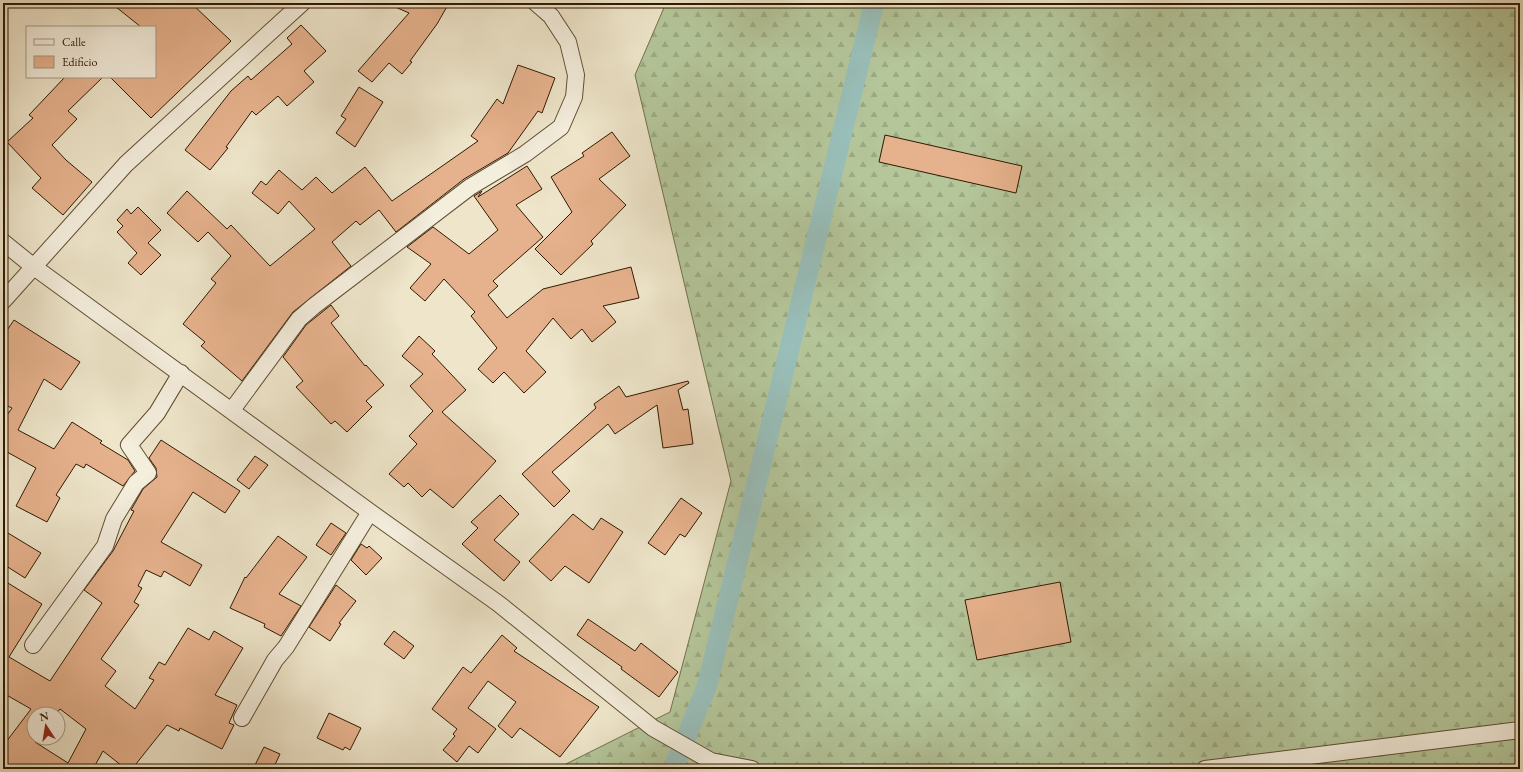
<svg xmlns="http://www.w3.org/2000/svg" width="1523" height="772" font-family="'EB Garamond',serif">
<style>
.forest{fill:url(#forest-firs);stroke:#72704d}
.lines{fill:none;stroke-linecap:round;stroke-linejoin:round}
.canal{stroke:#99bfba;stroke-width:20}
.building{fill:#e6b28d;stroke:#301a00;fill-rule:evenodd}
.minor-casing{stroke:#604d32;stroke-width:18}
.minor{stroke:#f4eedd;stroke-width:16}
</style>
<defs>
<pattern id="forest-firs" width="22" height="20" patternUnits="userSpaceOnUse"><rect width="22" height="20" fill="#b4c69a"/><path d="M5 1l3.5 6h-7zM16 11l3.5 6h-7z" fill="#9baa83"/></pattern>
</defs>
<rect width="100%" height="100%" fill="#eee5ca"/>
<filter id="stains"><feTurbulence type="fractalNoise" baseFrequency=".005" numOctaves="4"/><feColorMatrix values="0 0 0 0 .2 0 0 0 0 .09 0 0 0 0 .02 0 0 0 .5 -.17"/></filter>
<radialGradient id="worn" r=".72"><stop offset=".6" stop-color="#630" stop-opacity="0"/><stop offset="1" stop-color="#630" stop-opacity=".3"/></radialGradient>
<!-- forest -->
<path class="forest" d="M666 3H1520V769H556L670 712 731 481 635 75Z"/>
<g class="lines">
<!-- canal -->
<path class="canal" d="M673 769 707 686 874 3"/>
</g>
<!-- building -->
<path class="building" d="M111 3H191L231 41 151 118 110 77H155V27H141Z
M386 3H449L437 24 410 61 412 62 402 74 389 63 372 82 358 71 409 13Z
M301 25 326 51 304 71 314 82 287 106 278 96 256 115 252 111 226 147 228 148 210 170 185 150 231 91 248 76 251 80 292 44 287 38Z
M518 65 555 78 542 113 538 111 508 153 464 179 396 232 379 210 360 225 356 221 332 242 351 266 293 312 242 381 201 346 205 342 183 324 216 283 211 279 231 256 208 232 198 242 167 213 187 191 227 229 231 225 270 266 315 229 289 201 278 214 252 193 261 181 266 185 279 170 302 190 316 177 332 193 365 167 392 201 478 141 471 136 497 99 503 104Z
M65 77H103L68 111 77 119 52 145 66 160 92 182 63 215 32 188 41 178 7 142 33 118 29 115Z
M359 87 383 102 355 147 336 133 346 119 341 116Z
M612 132 630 156 599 179 626 205 591 241 593 244 561 275 535 249 572 212 551 177 584 156 582 153Z
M885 135 1022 166 1016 193 879 162Z
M527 166 542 189 516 205 543 237 493 281 498 286 488 295 507 318 543 289 631 267 639 298 603 306 616 322 592 342 582 329 571 339 553 318 526 351 546 372 524 393 504 372 493 383 478 369 497 348 471 316 475 312 444 279 425 301 410 288 431 264 407 247 433 227 469 254 498 230 474 196 482 191 478 197Z
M138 207 161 230 148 243 161 255 141 275 128 263 137 253 117 232 123 226 117 220 127 209 131 214Z
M331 305 339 316 331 323 365 366 366 365 384 385 366 401 372 407 347 432 335 421 331 424 296 387 303 381 283 357 306 325Z
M14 320 80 362 61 390 44 379 18 430 54 449 72 422 102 441 100 443 128 460 135 471 123 486 86 464 84 468 76 464 56 495 60 498 47 522 16 506 36 468 7 452 3 460V421L12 408 3 404V336Z
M419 336 435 351 432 354 466 390 442 412 496 461 453 508 430 489 422 497 408 483 404 487 389 474 417 444 409 436 433 411 410 386 423 374 402 356Z
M688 381 689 383 678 390 683 410 688 409 693 444 663 448 657 405 615 434 608 424 552 472 570 491 554 507 522 474 596 408 594 404 619 386 626 397Z
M161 440 240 491 225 513 193 492 161 542 202 565 190 586 164 571 161 577 146 570 138 586 142 588 134 602 139 605 101 659 116 671 105 686 135 709 154 680 149 678 159 662 165 665 188 628 209 640 214 631 243 648 215 695 237 705 229 723 234 725 222 749 180 728 179 731 167 725 132 769H126L103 751 93 769H3V746L31 709 3 693V580L42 604 9 657 50 681 102 603 84 590 113 551 134 511 131 510 143 489 157 477 156 468 149 458ZM60 709 86 729 68 763 35 742 38 738H34V714H56Z
M255 456 268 465 249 489 237 480Z
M500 495 519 514 494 540 520 562 504 581 462 544 478 528 471 522Z
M681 498 702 513 685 537 680 534 665 555 648 543Z
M573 514 593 530 601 518 623 532 589 583 565 566 551 581 529 561Z
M331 523 346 533 331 555 316 545Z
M3 530 41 553 25 578 3 564Z
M278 536 307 557 279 594 301 606 281 636 264 627 265 624 230 608 245 577 246 578Z
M361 544 367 548 369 546 382 558 366 575 351 560Z
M1060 582 1071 642 977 660 965 600Z
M336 585 356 601 339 623 341 624 330 641 309 627Z
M588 619 635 651 641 643 678 672 659 697 621 669 622 667 577 635Z
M394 631 414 646 404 659 384 644Z
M502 635 517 648 514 651 599 707 560 757 520 728 512 738 498 726 516 702 488 681 468 708 496 729 478 753 469 746 457 762 443 750 455 736 453 734 457 729 432 709 463 667 471 673Z
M329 713 361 728 350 750 345 747 343 750 317 738Z
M264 747 280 754 273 769H253Z"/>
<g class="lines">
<!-- minor casing -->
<g class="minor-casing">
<path id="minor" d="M3 242 34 267 370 512 499 604 653 728 711 761 752 769
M3 301 126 164 302 3
M232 410 299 319 314 306 470 187 525 154 561 127 574 97 576 75 568 42 551 16 536 3
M33 645 105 546 114 519 136 483 148 473 129 445 157 413 181 373
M242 718 275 660 286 647 370 512
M1205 769 1520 730"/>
</g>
<!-- minor -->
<use href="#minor" class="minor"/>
</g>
<!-- margin -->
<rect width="1523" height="772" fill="none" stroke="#eee5ca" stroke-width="16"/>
<rect x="4" y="4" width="1515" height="764" fill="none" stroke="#301a00" stroke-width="2"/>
<rect x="8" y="8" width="1507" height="756" fill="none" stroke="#301a00"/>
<!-- legend -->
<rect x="26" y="26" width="130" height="52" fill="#f4eedd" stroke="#a69985"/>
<rect x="34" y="39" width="20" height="6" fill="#f4eedd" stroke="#a69985"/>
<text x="62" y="46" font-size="12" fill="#301a00">Calle</text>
<rect x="34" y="56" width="20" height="12" fill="#e6b28d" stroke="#a69985"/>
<text x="62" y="66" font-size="12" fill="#301a00">Edificio</text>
<!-- north arrow -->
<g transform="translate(46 726) rotate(348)"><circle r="19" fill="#f4eedd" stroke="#a69985"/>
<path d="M0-3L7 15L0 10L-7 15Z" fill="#8f2418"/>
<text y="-6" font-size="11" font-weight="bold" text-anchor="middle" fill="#301a00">N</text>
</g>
<rect width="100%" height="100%" filter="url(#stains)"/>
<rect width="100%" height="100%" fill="url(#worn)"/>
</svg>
